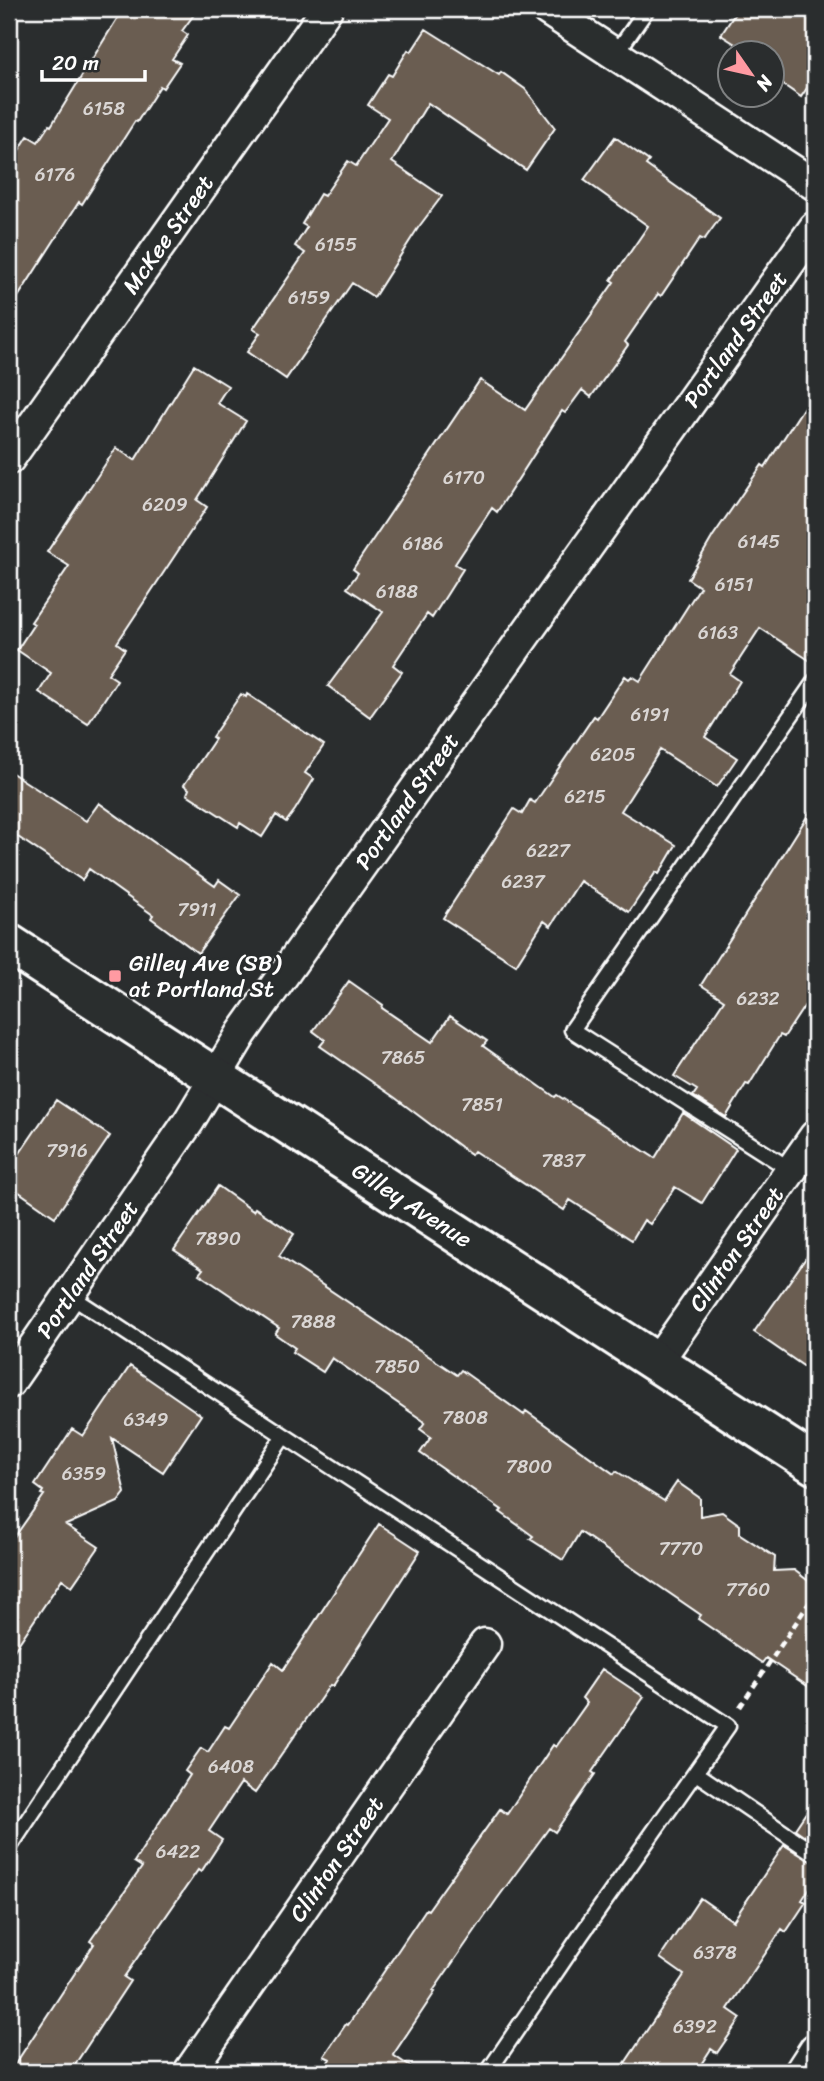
<svg xmlns="http://www.w3.org/2000/svg" width="824" height="2081" font-family="Sriracha,sans-serif">
<style>
.building{fill:#6a5d51;stroke:#fff;stroke-width:2}
.lines{fill:none;stroke-linecap:round;stroke-linejoin:round}
.lane-casing{stroke:#fff;stroke-width:19}
.street-casing{stroke:#fff;stroke-width:35}
.secondary-casing{stroke:#fff;stroke-width:44}
.path{stroke:#fff;stroke-width:4.5;stroke-dasharray:7 5;stroke-linecap:butt}
.lane{stroke:#2a2d2e;stroke-width:14}
.street{stroke:#2a2d2e;stroke-width:30}
.secondary{stroke:#2a2d2e;stroke-width:38}
.poi-dot{fill:#ff9aa2;stroke:#2a2d2e;stroke-width:2.5}
.labels{text-anchor:middle;dominant-baseline:central;stroke-width:5;stroke-linejoin:round;paint-order:stroke}
.number-label{font-size:19px;fill:#dad6d4}
.street-label{font-size:23px;fill:#fff;stroke:#2a2d2e}
.poi-label{font-size:23px;fill:#fff;stroke:#2a2d2e;text-anchor:start}
</style>
<rect width="100%" height="100%" fill="#2a2d2e"/>
<filter id="ink" filterUnits="userSpaceOnUse"><feTurbulence type="fractalNoise" baseFrequency=".0143" numOctaves="2"/><feDisplacementMap in="SourceGraphic" scale="14" xChannelSelector="R" yChannelSelector="G"/><feConvolveMatrix kernelMatrix="1 2 1 2 8 2 1 2 1" color-interpolation-filters="sRGB"/></filter>
<g filter="url(#ink)">
<!-- building -->
<path class="building" d="M123 9H198L182 31 188 35 172 59 180 63 163 88 160 86 137 122 135 121 82 204 79 202 9 311V166L28 136 38 142 49 125 51 126Z
M738 9H795L815 22V76L801 97 772 77V52H748L721 35Z
M426 29 499 75 501 72 525 89 555 128 526 170 428 103 392 162 442 196 418 228 374 297 352 283 286 379 247 352 260 333 253 329 305 253 295 246 307 227 302 224 320 194 324 196 348 161 356 166 388 118 368 105 388 74 392 76 408 50 411 52Z
M615 137 649 161 646 165 720 218 704 240 700 238 661 296 658 294 625 342 628 345 591 397 582 390 565 413 562 411 497 512 492 508 455 564 463 569 432 618 427 614 393 665 402 672 370 717 328 686 383 612 347 588 358 573 353 569 480 380 525 410 614 282 611 280 648 226 584 180Z
M194 365 228 386 217 403 246 421 197 500 207 507 117 643 125 649 108 674 117 680 88 724 39 692 51 673 17 650 34 624 31 622 69 566 47 552 116 448 135 460Z
M815 390V664L760 628 730 674 740 681 705 737 737 758 717 787 660 750 621 811 676 845 659 874 656 872 629 912 580 881 551 926 544 921 516 965 443 918 514 809 522 814 530 800 535 803 594 716 597 718 625 676 629 679 632 676 640 681 700 587 688 579 713 536 762 465 765 467Z
M241 694 246 697 247 694 324 745 305 773 314 779 295 810 286 822 276 815 262 837 240 823 238 827 187 794 189 789 184 785 215 739 212 737Z
M9 771 86 821 99 803 215 886 219 880 240 895 198 953 151 918 153 915 89 869 82 880 9 831Z
M815 804V990L784 1037 780 1035 749 1085 746 1084 726 1117 693 1096 697 1090 674 1076 724 1000 701 985Z
M349 981 383 1005 382 1008 432 1042 450 1016 487 1041 483 1046 555 1097 557 1095 655 1158 683 1113 736 1149 702 1203 675 1187 650 1224 644 1220 632 1240 570 1200 564 1210 474 1151 471 1155 394 1097 320 1046 325 1040 313 1031Z
M56 1100 110 1136 55 1217 9 1185V1169Z
M218 1186 253 1211 255 1208 294 1234 279 1256 457 1375 461 1370 524 1415 526 1411 614 1474 616 1471 664 1501 677 1482 700 1498V1516L722 1512 740 1525V1534L775 1557 774 1571 794 1570 815 1586V1691L766 1658 762 1663 698 1619 701 1615 580 1532 563 1560 530 1539 533 1536 500 1512 502 1510 420 1453 431 1437 420 1429 425 1422 332 1358 323 1372 292 1352 295 1348 275 1334 279 1328 199 1274 203 1269 174 1250Z
M815 1245V1374L754 1332Z
M130 1366 201 1415 163 1472 112 1438 125 1493 118 1502 66 1525 99 1547 72 1586 62 1579 9 1658V1545L44 1495 41 1494 43 1491 35 1485 72 1429 83 1436Z
M379 1524 420 1551 333 1686 330 1685 255 1793 241 1783 209 1831 222 1840 201 1872 198 1870 124 1977 130 1981 70 2072H10L94 1944 90 1941 142 1867 134 1862 190 1775 185 1771 201 1748 208 1752 225 1726 229 1728 273 1662 283 1670Z
M602 1669 644 1697 592 1772 595 1774 555 1832 549 1828 497 1899 433 1991 435 1992 393 2055 418 2072H321L330 2059 324 2056 346 2024 348 2025 426 1909 428 1910 500 1809 507 1814 553 1745 556 1747 587 1703 582 1698Z
M815 1799V1843L795 1829Z
M784 1845 815 1864V1880L802 1900 806 1902 786 1932 782 1929 728 2009 741 2018 717 2053 711 2049 696 2072H639L625 2063 684 1975 660 1958 700 1898 733 1921Z"/>
<g class="lines">
<!-- lane casing -->
<g class="lane-casing">
<path id="lane" d="M615 55 647 9
M791 1170 572 1030 815 681
M69 1295 728 1726 581 1935 488 2072
M696 1773 815 1854
M9 1848 283 1437"/>
</g>
<!-- street casing -->
<g class="street-casing">
<g id="street">
<path d="M546 9 815 185"/>
<path id="s1" d="M9 459 327 9"/>
<path id="s2" d="M657 1362 815 1136"/>
<path id="s3" d="M9 1383 189 1121 242 1033 815 227"/>
<path id="s4" d="M189 2072 485 1644"/>
<path d="M800 2072 815 2049"/>
</g>
</g>
<!-- secondary casing -->
<g class="secondary-casing">
<g id="secondary">
<path id="s5" d="M9 944 815 1465"/>
</g>
</g>
<!-- path -->
<path class="path" d="M740 1707 815 1594"/>
<!-- lane -->
<use href="#lane" class="lane"/>
<!-- street -->
<use href="#street" class="street"/>
<!-- secondary -->
<use href="#secondary" class="secondary"/>
</g>
</g>
<!-- markers -->
<rect class="poi-dot" x="108" y="969" width="14" height="14" rx="3.5"/>
<g class="labels">
<!-- number labels -->
<g class="number-label">
<text x="104" y="108">6158</text>
<text x="55" y="174">6176</text>
<text x="336" y="244">6155</text>
<text x="309" y="297">6159</text>
<text x="464" y="477">6170</text>
<text x="165" y="504">6209</text>
<text x="759" y="541">6145</text>
<text x="423" y="543">6186</text>
<text x="734" y="584">6151</text>
<text x="397" y="591">6188</text>
<text x="718" y="632">6163</text>
<text x="650" y="714">6191</text>
<text x="613" y="754">6205</text>
<text x="585" y="796">6215</text>
<text x="548" y="850">6227</text>
<text x="523" y="881">6237</text>
<text x="197" y="909">7911</text>
<text x="758" y="998">6232</text>
<text x="403" y="1057">7865</text>
<text x="482" y="1104">7851</text>
<text x="67" y="1150">7916</text>
<text x="563" y="1160">7837</text>
<text x="218" y="1238">7890</text>
<text x="313" y="1321">7888</text>
<text x="397" y="1366">7850</text>
<text x="465" y="1417">7808</text>
<text x="146" y="1419">6349</text>
<text x="529" y="1466">7800</text>
<text x="84" y="1473">6359</text>
<text x="681" y="1548">7770</text>
<text x="748" y="1589">7760</text>
<text x="231" y="1766">6408</text>
<text x="178" y="1851">6422</text>
<text x="715" y="1952">6378</text>
<text x="695" y="2026">6392</text>
</g>
<!-- street labels -->
<g class="street-label">
<text stroke="none"><textPath href="#s1" startOffset="275">McKee Street</textPath></text>
<text stroke="none"><textPath href="#s3" startOffset="1272">Portland Street</textPath></text>
<text stroke="none"><textPath href="#s3" startOffset="705">Portland Street</textPath></text>
<text stroke="none"><textPath href="#s5" startOffset="480">Gilley Avenue</textPath></text>
<text stroke="none"><textPath href="#s2" startOffset="138">Clinton Street</textPath></text>
<text stroke="none"><textPath href="#s3" startOffset="138">Portland Street</textPath></text>
<text stroke="none"><textPath href="#s4" startOffset="259">Clinton Street</textPath></text>
</g>
<!-- poi labels -->
<g class="poi-label">
<text x="129" y="963">Gilley Ave (SB)<tspan x="129" dy="26">at Portland St</tspan></text>
</g>
</g>
<!-- margin -->
<rect width="824" height="2081" fill="none" stroke="#2a2d2e" stroke-width="35"/>
<rect x="18" y="18" width="789" height="2046" fill="none" stroke="#fff" stroke-width="2.5" filter="url(#ink)"/>
<!-- north arrow -->
<g transform="translate(751 74) rotate(124)"><circle r="33" fill="#2a2d2e" stroke="#7f8182" stroke-width="2"/>
<path d="M0-5L12 26L0 18L-12 26Z" fill="#ff9aa2"/>
<text y="-10" font-size="19" font-weight="bold" text-anchor="middle" fill="#ffffff">N</text>
</g>
<!-- scale -->
<path d="M42 70v10h103v-10" fill="none" stroke="#ffffff" stroke-width="3.5"/>
<text x="52" y="70" font-size="21" fill="#ffffff" stroke="#2a2d2e" stroke-width="5" paint-order="stroke">20 m</text>
</svg>
